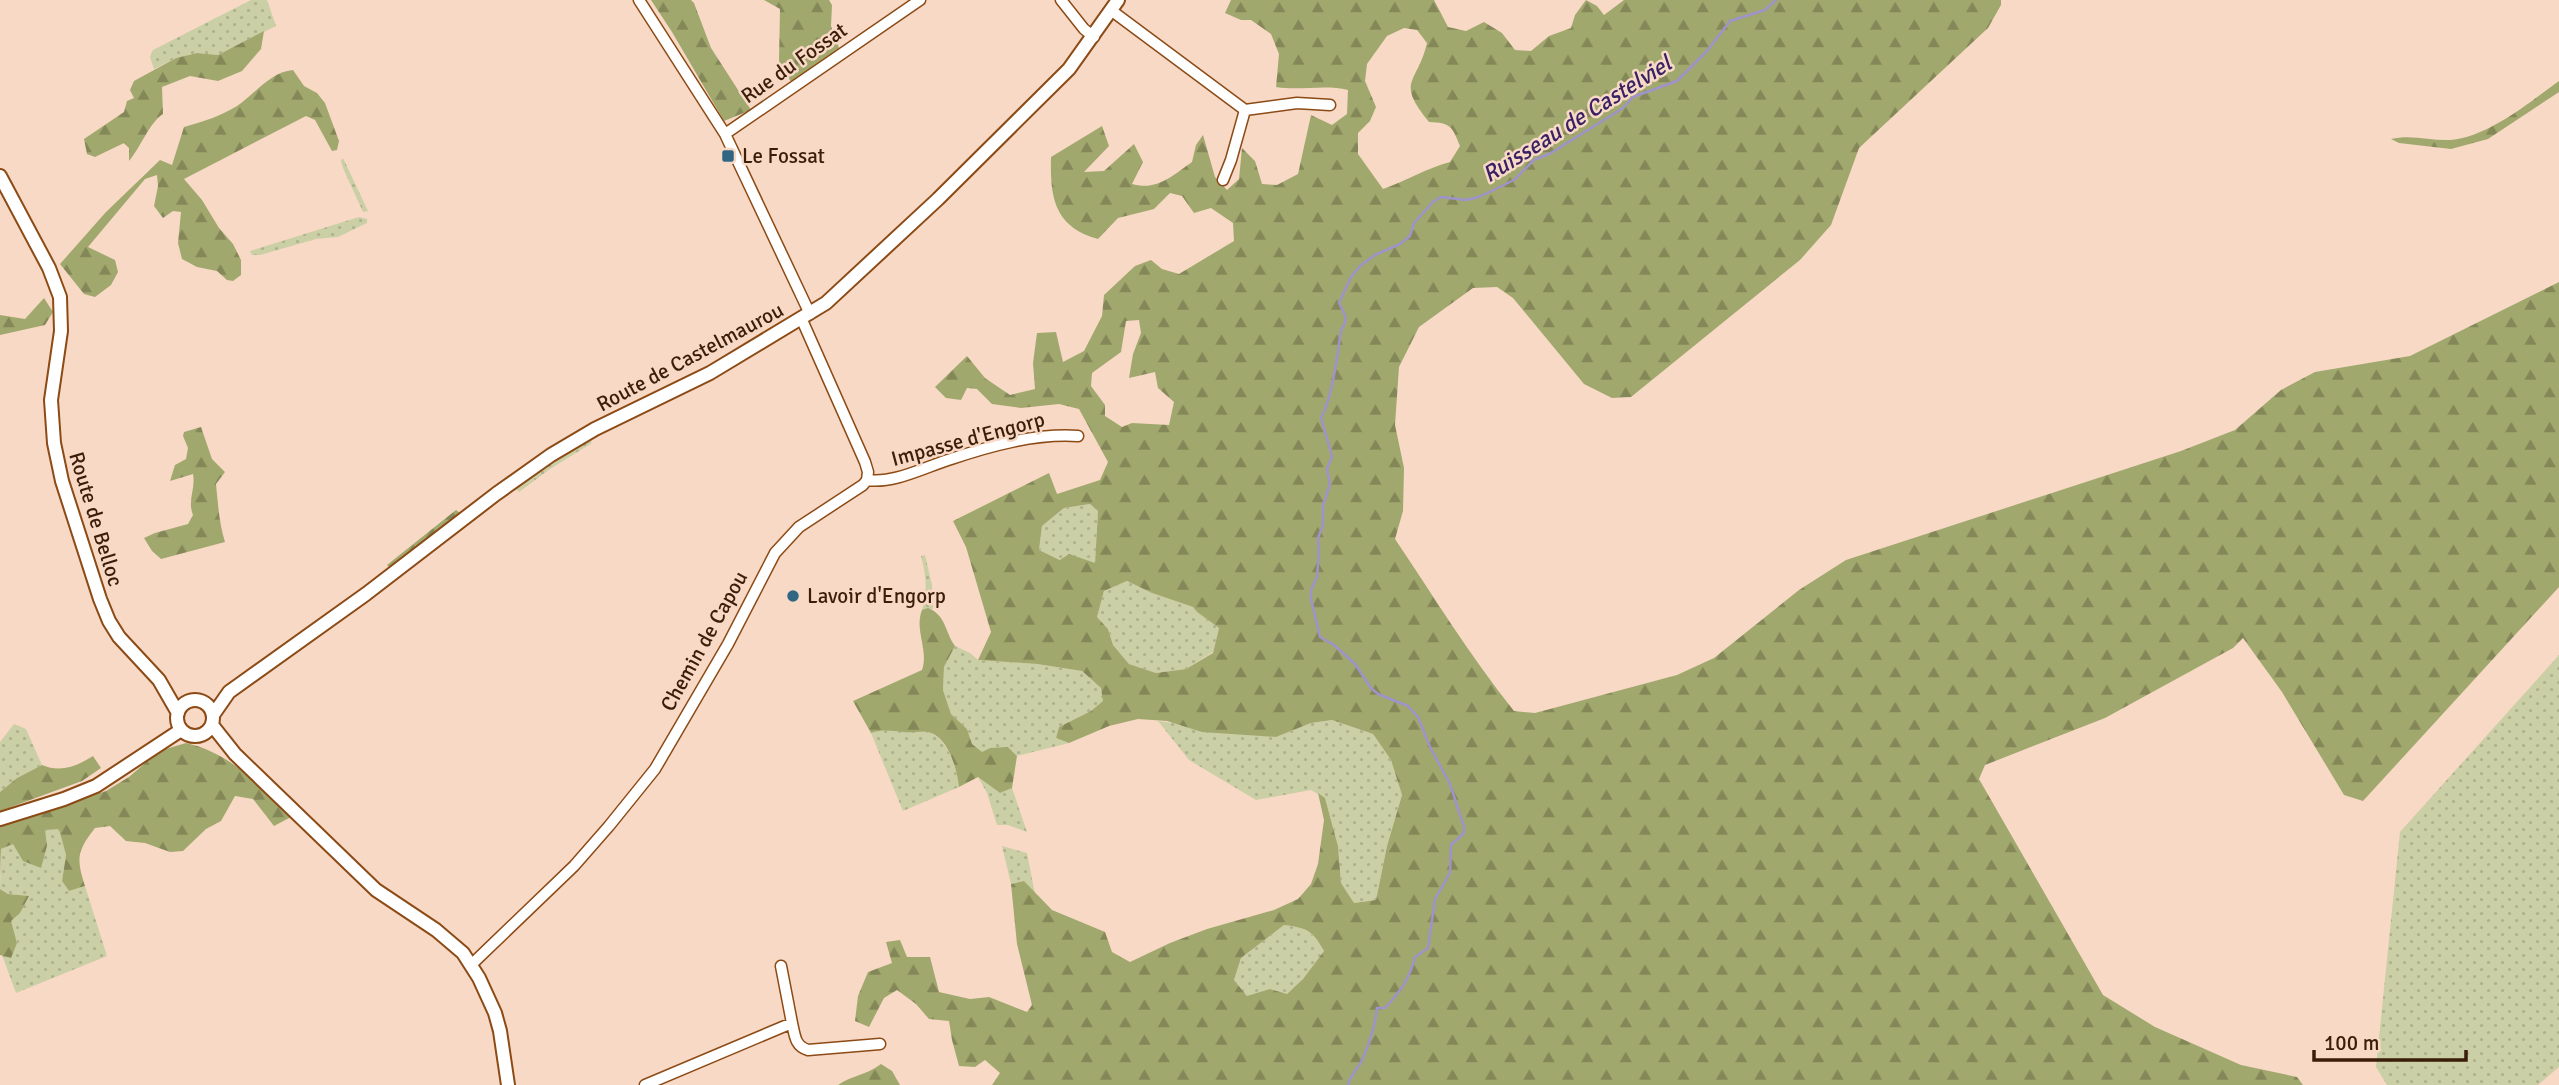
<svg xmlns="http://www.w3.org/2000/svg" width="2559" height="1085" font-family="Signika,sans-serif">
<style>
.grass{fill:url(#grass-dots)}
.forest{fill:url(#forest-firs);fill-rule:evenodd}
.lines{fill:none;stroke-linecap:round;stroke-linejoin:round}
.stream{stroke:#9e93ca;stroke-width:2.5}
.minor-casing{stroke:#8c4a15;stroke-width:13}
.tertiary-casing{stroke:#8c4a15;stroke-width:16}
.minor{stroke:#fff;stroke-width:10}
.tertiary{stroke:#fff;stroke-width:12}
.poi-dot{fill:#316682;stroke:#f8d9c5;stroke-width:2.5}
.labels{text-anchor:middle;dominant-baseline:central;stroke-width:5;stroke-linejoin:round;paint-order:stroke}
.street-label{font-size:21px;fill:#3a1e09;stroke:#f8d9c5}
.poi-label{font-size:21px;fill:#3a1e09;stroke:#f8d9c5;text-anchor:start}
.water-label{font-size:23px;font-style:italic;fill:#372163;stroke:#f8d9c5}
</style>
<defs>
<pattern id="grass-dots" width="8" height="8" patternUnits="userSpaceOnUse" patternTransform="scale(1.75)"><rect width="8" height="8" fill="#cacfa5"/><path d="M2 2h.1M6 6h.1" fill="none" stroke="#aeb18d" stroke-width="1.8" stroke-linecap="round"/></pattern>
<pattern id="forest-firs" width="22" height="20" patternUnits="userSpaceOnUse" patternTransform="scale(1.75)"><rect width="22" height="20" fill="#a1a86d"/><path d="M5 1l3.5 6h-7zM16 11l3.5 6h-7z" fill="#848858"/></pattern>
</defs>
<rect width="100%" height="100%" fill="#f8d9c5"/>
<!-- grass -->
<path class="grass" d="M251 0H267L276 26 218 55 197 53 176 58 154 69 150 57 153 50Z
M343 158 368 211 363 212 343 168 341 161Z
M359 217 367 219V223L338 237 316 239 260 255H252L250 251Z
M589 439 592 443 550 469 519 492 516 489 517 486Z
M1090 504 1098 511 1095 564 1061 560 1039 550 1042 526 1064 508Z
M925 555 932 585 933 609 922 610C928 592 926 574 921 556Z
M1127 581 1152 593 1193 607 1197 612 1219 628 1213 652 1186 669 1156 673 1129 664 1113 645 1108 629 1097 617 1104 591Z
M955 646 970 653 978 660 1037 664 1082 671 1101 688 1104 701 1091 711 1059 727 1056 738 1069 743 1017 756 1008 747 982 753 972 744 967 729 951 714 943 690 944 667Z
M2559 655V1067L2538 1085H2387L2376 1067 2400 832Z
M1332 720 1373 734 1391 760 1402 795 1387 846 1376 900 1354 903 1341 883 1338 846 1325 798 1311 790 1256 800 1189 760 1158 721 1276 737 1311 723Z
M14 724 26 729 42 765 17 778 0 792V742Z
M885 729C896 731 925 731 931 733 949 741 957 769 959 787L903 811 871 733Z
M978 777 1000 793 1012 788 1027 832 1008 825H997L987 793Z
M59 828 66 855 62 881 69 891 85 886 107 956 16 993 2 955 11 957 17 942 10 921 20 913 28 896 8 894 0 889 1 849 44 830Z
M1002 846 1027 853 1035 894 1024 881 1011 884Z
M1284 925C1307 928 1312 931 1324 951L1303 979 1287 994 1270 989 1248 997 1234 980 1241 958Z"/>
<!-- forest -->
<path class="forest" d="M651 0H691L694 3 711 48 751 110 724 121 672 32Z
M764 0H829L832 5 831 26 839 48 791 82 779 61 780 9Z
M1231 0H1434L1448 27 1466 31 1484 22 1502 33 1515 50 1531 51 1549 36 1571 28 1575 15 1586 0 1597 6 1604 15 1624 0H2001V5L1988 28 1859 148 1831 225 1800 260 1631 397 1612 398 1584 384 1513 298 1497 287 1473 288 1419 327 1399 367 1395 425 1404 468 1403 511 1395 539C1434 597 1470 656 1514 711L1535 713 1677 675 1714 658 1799 590 1846 560 2181 451 2235 430 2281 390 2315 372 2410 356 2559 282V587L2363 801 2344 795 2282 692 2243 638 2233 648 2105 718 1985 765 1979 779 2103 995 2155 1027 2241 1065 2297 1077 2303 1085H992L1000 1073 985 1060 975 1067 959 1066 952 1040 949 1021 929 1019 916 1004 897 990 884 998 869 1027 855 1021 858 996 868 972 892 963 886 942 900 940 907 957H930L939 992 970 999 989 997 1027 1012 1032 1005 1017 944 1011 884 1024 881 1052 910 1105 932 1112 952 1130 962 1170 943 1207 929 1274 910 1298 899 1311 884 1318 864 1324 820 1318 793 1325 798 1338 846 1341 883 1354 903 1376 900 1387 846 1402 795 1391 760 1373 734 1332 720 1311 723 1276 737 1202 732 1167 721 1138 719 1109 726 1069 743 1056 738 1059 727 1091 711 1103 701 1101 688 1082 671 1037 664 978 660 991 632 966 547 953 521 1049 473 1057 494 1100 480 1108 462 1079 409 1059 404 1021 408 992 404 977 389 967 388 961 400 946 398 935 387 967 356 985 378 1010 395 1035 389 1033 363 1037 333 1056 332 1063 362 1084 351 1102 316 1104 295 1135 266 1151 260 1162 269 1179 274 1234 241 1233 223 1211 208 1194 213 1182 196 1170 193 1154 209 1118 218 1098 239C1054 227 1050 197 1051 157L1102 126 1109 146 1084 172 1104 171 1134 144 1143 162 1132 184C1157 191 1172 176 1192 162L1196 145 1203 135 1215 177 1227 190 1239 179 1242 148 1255 161 1262 184 1277 185 1298 174 1311 115 1332 125 1347 114 1348 90C1325 84 1300 91 1276 87L1279 54 1271 34 1251 20H1241L1225 13ZM1404 28 1417 30 1427 43C1417 85 1395 80 1429 122 1451 123 1452 126 1460 146L1450 162C1427 168 1406 181 1383 189L1358 154V133L1370 121 1376 107 1365 81 1367 64 1387 36ZM1139 320 1141 333 1133 354 1129 378 1155 372 1158 388 1174 402 1169 425 1132 423 1122 427 1105 416V405L1091 386 1092 373 1121 352 1126 321ZM1090 504 1098 511 1095 563 1069 554 1060 560 1039 550 1042 526 1064 508ZM1127 581 1152 593 1193 607 1197 612 1219 628 1213 653 1186 669 1156 673 1129 664 1113 645 1108 629 1097 617 1104 591ZM1284 925C1307 928 1312 930 1324 951L1303 979 1287 994 1270 989 1247 996 1234 980 1241 958Z
M264 31 261 49 242 71 218 81 190 76 162 87 163 114C149 123 141 147 129 161V148L124 143 95 157 87 154 84 139 124 112 127 101 134 98 130 90 134 81 176 58 197 53 218 55Z
M293 70 304 86 317 93 325 103 339 141 337 150 332 151 315 120 306 116 184 179 202 200 219 228 233 244 241 260V275L233 281 227 280 217 271 197 267 182 259 178 243 181 212 173 211 163 218 154 206 158 186 157 175 145 179 88 247 115 260 118 272 111 285 95 297 84 294 60 264 106 212 160 160 172 165 184 127C202 122 221 116 237 106 255 94 270 72 293 70Z
M2559 81V92L2488 139 2451 149 2399 143 2391 139C2411 134 2431 141 2451 140 2488 137 2530 102 2559 81Z
M44 298 53 312 45 325 0 335V315L25 319Z
M201 427 212 459 225 472 216 484C218 504 219 523 225 542L161 559 152 551 144 538 155 533 188 524 193 515C187 500 196 489 193 474L170 481 175 465 186 459 188 448 183 436 184 432Z
M456 510 460 513 390 568 387 565Z
M928 608C946 615 945 632 955 646L944 667 943 690 951 714 967 729 972 744 982 752 990 748 1008 747 1017 756 1012 788 1000 793 978 777 959 787C957 769 948 735 927 732 920 731 912 733 904 732 891 731 884 729 871 733L853 701 922 670C929 650 914 630 922 610Z
M186 743C231 753 260 786 291 817L274 826 253 799 235 796 221 821 206 829 183 851 170 852 145 843 126 841 110 826 95 828C77 851 76 858 85 886L69 891 62 881 66 855 59 829 45 830 47 846 41 868 23 861 13 844 1 849 0 876V826L106 791 129 777 159 751Z
M93 756 101 768 82 781 0 811V792L17 778 42 765C61 773 77 766 93 756Z
M0 889 8 894 29 896 20 913 11 921 17 943 11 958 0 955Z
M881 1064 892 1071 900 1085H838C852 1075 865 1076 881 1064Z"/>
<g class="lines">
<!-- stream -->
<path class="stream" d="M1348 1085C1350 1075 1358 1069 1362 1060 1370 1043 1375 1026 1377 1008H1385C1400 992 1410 978 1415 957L1428 948 1435 899 1450 873 1451 845 1464 833V827L1450 784 1430 747 1418 717 1408 706 1378 694 1371 688 1355 664 1334 645 1320 637 1311 599V590L1317 577 1319 552 1318 538 1323 525V505L1330 484 1327 469 1332 456 1321 418C1333 395 1337 357 1341 330 1349 319 1345 315 1339 303L1351 277 1360 266 1375 255 1400 244 1410 236 1414 223 1433 202 1441 197 1466 200 1479 197 1514 180 1534 160 1551 153 1623 108 1633 97 1677 81 1707 51 1730 21 1765 10 1776 0"/>
<!-- minor casing -->
<g class="minor-casing">
<path id="minor" d="M639 0 725 134 810 314
M1061 0 1084 29 1094 37
M1112 11 1245 110 1297 103 1330 105
M725 134 920 0
M1223 180 1231 160 1245 110
M867 480C894 484 925 467 951 459 990 446 1036 433 1078 436
M471 965 574 866 609 826 655 769 728 644 775 553 799 527 863 485 867 480 868 472 865 462 802 320
M781 966 792 1023
M645 1085 792 1023C795 1036 795 1046 808 1050L880 1044"/>
</g>
<!-- tertiary casing -->
<g class="tertiary-casing">
<path id="tertiary" d="M0 176 49 268 60 297 61 331 51 400 54 443 62 481 100 599 109 621 119 637 159 680 178 713
M177 718a18 18 0 1 1 36 0a18 18 0 1 1-36 0Z
M213 715 229 692 366 594 496 494 551 455 595 429 710 373 826 303 938 199 1069 69 1118 0
M212 725 235 754 376 890 436 930 463 953 479 978 495 1013 500 1031 508 1085
M0 819 64 799 96 786 181 730"/>
</g>
<!-- minor -->
<use href="#minor" class="minor"/>
<!-- tertiary -->
<use href="#tertiary" class="tertiary"/>
</g>
<!-- markers -->
<g class="poi-dot">
<rect x="721" y="149" width="14" height="14" rx="3.5"/>
<circle cx="793" cy="596" r="7"/>
</g>
<g class="labels">
<!-- street labels -->
<g class="street-label">
<text transform="translate(794 63) rotate(-35)">Rue du Fossat</text>
<text transform="translate(690 357) rotate(-28)">Route de Castelmaurou</text>
<text transform="translate(968 439) rotate(-15)">Impasse d'Engorp</text>
<text transform="translate(96 519) rotate(73)">Route de Belloc</text>
<text transform="translate(704 641) rotate(-61)">Chemin de Capou</text>
</g>
<!-- poi labels -->
<g class="poi-label">
<text x="742" y="156">Le Fossat</text>
<text x="807" y="596">Lavoir d'Engorp</text>
</g>
<!-- water labels -->
<g class="water-label">
<text transform="translate(1577 119) rotate(-32)">Ruisseau de Castelviel</text>
</g>
</g>
<!-- scale -->
<path d="M2314 1050v10h152v-10" fill="none" stroke="#3a1e09" stroke-width="3.5"/>
<text x="2324" y="1050" font-size="21" fill="#3a1e09" stroke="#f8d9c5" stroke-width="5" paint-order="stroke">100 m</text>
</svg>
